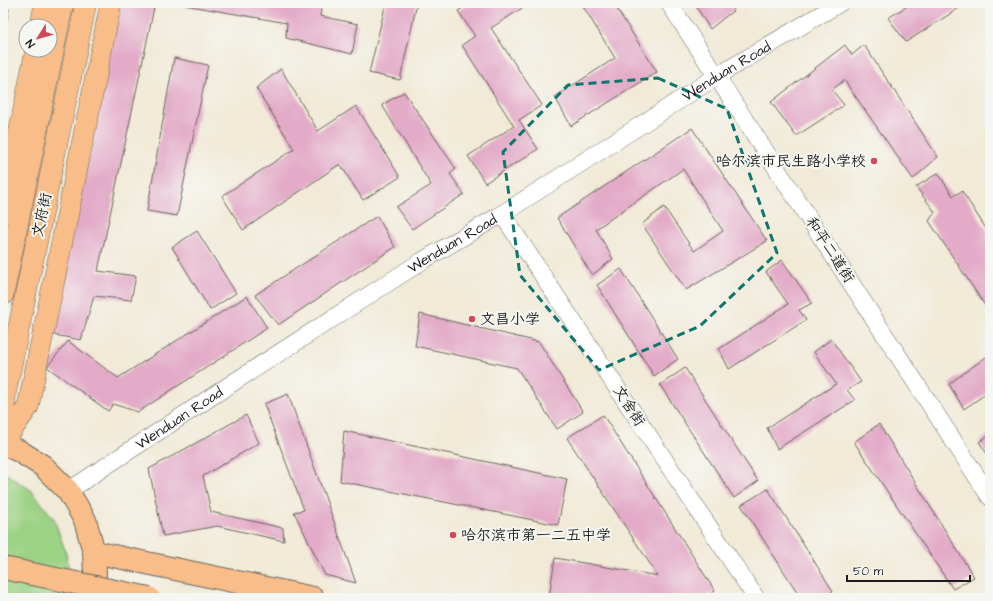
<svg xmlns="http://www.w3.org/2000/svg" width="993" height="601" font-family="'Architects Daughter','LXGW WenKai TC',sans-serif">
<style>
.green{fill:#9bd284;stroke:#5c7750}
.building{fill:#e3abc8}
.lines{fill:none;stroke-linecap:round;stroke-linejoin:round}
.tertiary-casing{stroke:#67645d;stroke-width:18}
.primary-casing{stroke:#67645d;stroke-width:22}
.trunk-casing{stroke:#67645d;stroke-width:24}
.tertiary{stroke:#fff;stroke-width:17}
.primary{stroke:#f8bd89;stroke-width:21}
.trunk{stroke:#f8bd89;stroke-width:22}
.trunk-bridge-casing{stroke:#67645d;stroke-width:24;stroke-linecap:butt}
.trunk-bridge{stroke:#f8bd89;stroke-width:22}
.marked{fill:none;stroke:#0f766e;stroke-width:3;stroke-dasharray:8 5;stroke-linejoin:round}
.poi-dot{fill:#d1495b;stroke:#f6f6f2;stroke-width:1.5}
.labels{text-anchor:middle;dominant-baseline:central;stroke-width:4;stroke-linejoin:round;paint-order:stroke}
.street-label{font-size:15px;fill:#1c1c1c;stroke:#f6f6f2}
.poi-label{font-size:15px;fill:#1c1c1c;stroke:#f6f6f2;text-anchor:start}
</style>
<rect width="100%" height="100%" fill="#f6f6f2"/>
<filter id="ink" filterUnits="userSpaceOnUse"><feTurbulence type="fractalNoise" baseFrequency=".025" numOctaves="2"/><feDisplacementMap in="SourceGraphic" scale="8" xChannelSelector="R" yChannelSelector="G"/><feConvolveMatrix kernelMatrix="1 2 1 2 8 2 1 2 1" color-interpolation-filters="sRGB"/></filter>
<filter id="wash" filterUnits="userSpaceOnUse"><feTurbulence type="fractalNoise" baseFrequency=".012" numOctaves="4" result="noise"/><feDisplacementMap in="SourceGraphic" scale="16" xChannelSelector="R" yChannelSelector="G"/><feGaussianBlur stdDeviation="0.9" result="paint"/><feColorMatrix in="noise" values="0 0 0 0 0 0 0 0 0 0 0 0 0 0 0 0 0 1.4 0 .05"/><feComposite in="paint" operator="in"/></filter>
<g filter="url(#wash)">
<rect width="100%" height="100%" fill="#f1ead7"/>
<!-- green -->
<path class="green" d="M3 472 31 490 54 519 66 553 70 577 64 598H3Z"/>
<g id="blocks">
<!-- building -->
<path class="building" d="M119 3H155L98 271 136 276 131 300 94 296 81 340 44 333Z
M179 3H322L320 16 358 24 352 54 286 38 287 23 179 4Z
M386 3H417L400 80 369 73Z
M470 3H530L491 28 542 105 519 120 538 149 485 183 468 156 514 126 462 45 475 36 458 11Z
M581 3H613L657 72 571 126 555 97 615 58Z
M694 3H730L734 10 710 29Z
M912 3H967L906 42 888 18Z
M3 8 9 9 4 35 3 34Z
M845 45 852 55 864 45 938 157 913 179 844 80 832 90 844 105 796 136 771 102Z
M174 58 208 65 177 216 147 211Z
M281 69 318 131 356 106 400 177 363 200 340 164 243 230 222 196 294 149 256 88Z
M404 92 456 169 450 174 464 194 412 229 396 207 431 185 382 105Z
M692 128 767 241 686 290 642 224 664 207 694 251 723 231 683 169 596 229 613 259 592 275 557 218Z
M938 173 953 196 962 191 990 235V313L929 221 935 212 916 187Z
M377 216 395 247 278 325 255 295Z
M197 231 236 293 210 310 172 247Z
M782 260 812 303 799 310 806 320 729 369 719 349 788 304 766 272Z
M621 269 678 359 654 376 597 285Z
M247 296 267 328 138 412 113 404 108 411 47 367 68 341 118 378Z
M420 314 539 342 583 412 557 429 517 368 415 346Z
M831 339 861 382 847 390 855 400 777 449 767 428 836 384 814 352Z
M990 354V391L964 409 949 384Z
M685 368 758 481 734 498 660 385Z
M288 394 356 583 325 575 294 512 304 510 264 404Z
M246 415 259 443 203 476 211 512 283 528 284 541 217 526 163 536 149 469Z
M603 415 715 591 704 598H549L555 558 658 576 567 438Z
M879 424 974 577 953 589 854 442Z
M344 431 567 479 558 525 340 481Z
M990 434V458L979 442Z
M768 489 833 591 824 598H801L741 505Z"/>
</g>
</g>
<g filter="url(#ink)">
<use href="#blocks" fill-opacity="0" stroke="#67645d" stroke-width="1"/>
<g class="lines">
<!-- tertiary casing -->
<g class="tertiary-casing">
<g id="tertiary">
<path d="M669 3 990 497"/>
<path d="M502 214 756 598"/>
<path id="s1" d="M68 491 237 380 422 261 502 214 717 76 840 3"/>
</g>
</g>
<!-- primary casing -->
<g class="primary-casing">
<path id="primary" d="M41 26 45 3
M3 212 36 50
M3 295 63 3
M3 428 5 394 86 3
M3 442 28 407 111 3"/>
</g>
<!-- trunk casing -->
<g class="trunk-casing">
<path id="trunk" d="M3 444 19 451 43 466 68 491 85 520 94 552 95 574 93 598
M94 552 313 598"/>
</g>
<!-- tertiary -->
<use href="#tertiary" class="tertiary"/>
<!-- primary -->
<use href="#primary" class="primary"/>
<!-- trunk -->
<use href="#trunk" class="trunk"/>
<!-- trunk-bridge casing -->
<g class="trunk-bridge-casing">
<path id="trunk-bridge" d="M3 568 149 598"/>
</g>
<!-- trunk-bridge -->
<use href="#trunk-bridge" class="trunk-bridge"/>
</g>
</g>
<!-- marked area -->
<path class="marked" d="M658 78 727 109 777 253 700 326 599 370 520 275 503 152 568 85Z"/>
<!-- markers -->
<g class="poi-dot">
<circle cx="874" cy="161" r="4"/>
<circle cx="472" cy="319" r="4"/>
<circle cx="453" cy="535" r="4"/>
</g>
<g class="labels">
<!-- street labels -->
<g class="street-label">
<text stroke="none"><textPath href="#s1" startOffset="781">Wenduan Road</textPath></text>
<text transform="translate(42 215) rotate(-78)">文府街</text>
<text stroke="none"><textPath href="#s1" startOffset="457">Wenduan Road</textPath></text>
<text transform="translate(830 250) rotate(57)">和平二道街</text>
<text transform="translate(629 406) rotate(57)">文舍街</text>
<text stroke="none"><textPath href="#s1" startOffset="133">Wenduan Road</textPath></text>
</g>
<!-- poi labels -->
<g class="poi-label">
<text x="866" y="161" text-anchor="end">哈尔滨市民生路小学校</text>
<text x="480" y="319">文昌小学</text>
<text x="461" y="535">哈尔滨市第一二五中学</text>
</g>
</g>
<!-- margin -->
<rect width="993" height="601" fill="none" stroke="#f6f6f2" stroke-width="16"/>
<!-- north arrow -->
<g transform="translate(38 38) rotate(233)"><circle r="19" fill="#f6f6f2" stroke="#9f9f9c"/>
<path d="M0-3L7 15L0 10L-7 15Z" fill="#d1495b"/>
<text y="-6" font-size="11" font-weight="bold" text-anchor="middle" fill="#1c1c1c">N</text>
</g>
<!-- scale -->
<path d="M847 575v6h123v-6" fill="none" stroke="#1c1c1c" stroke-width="2"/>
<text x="853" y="575" font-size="12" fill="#1c1c1c" stroke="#f6f6f2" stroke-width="3" paint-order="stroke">50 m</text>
</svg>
